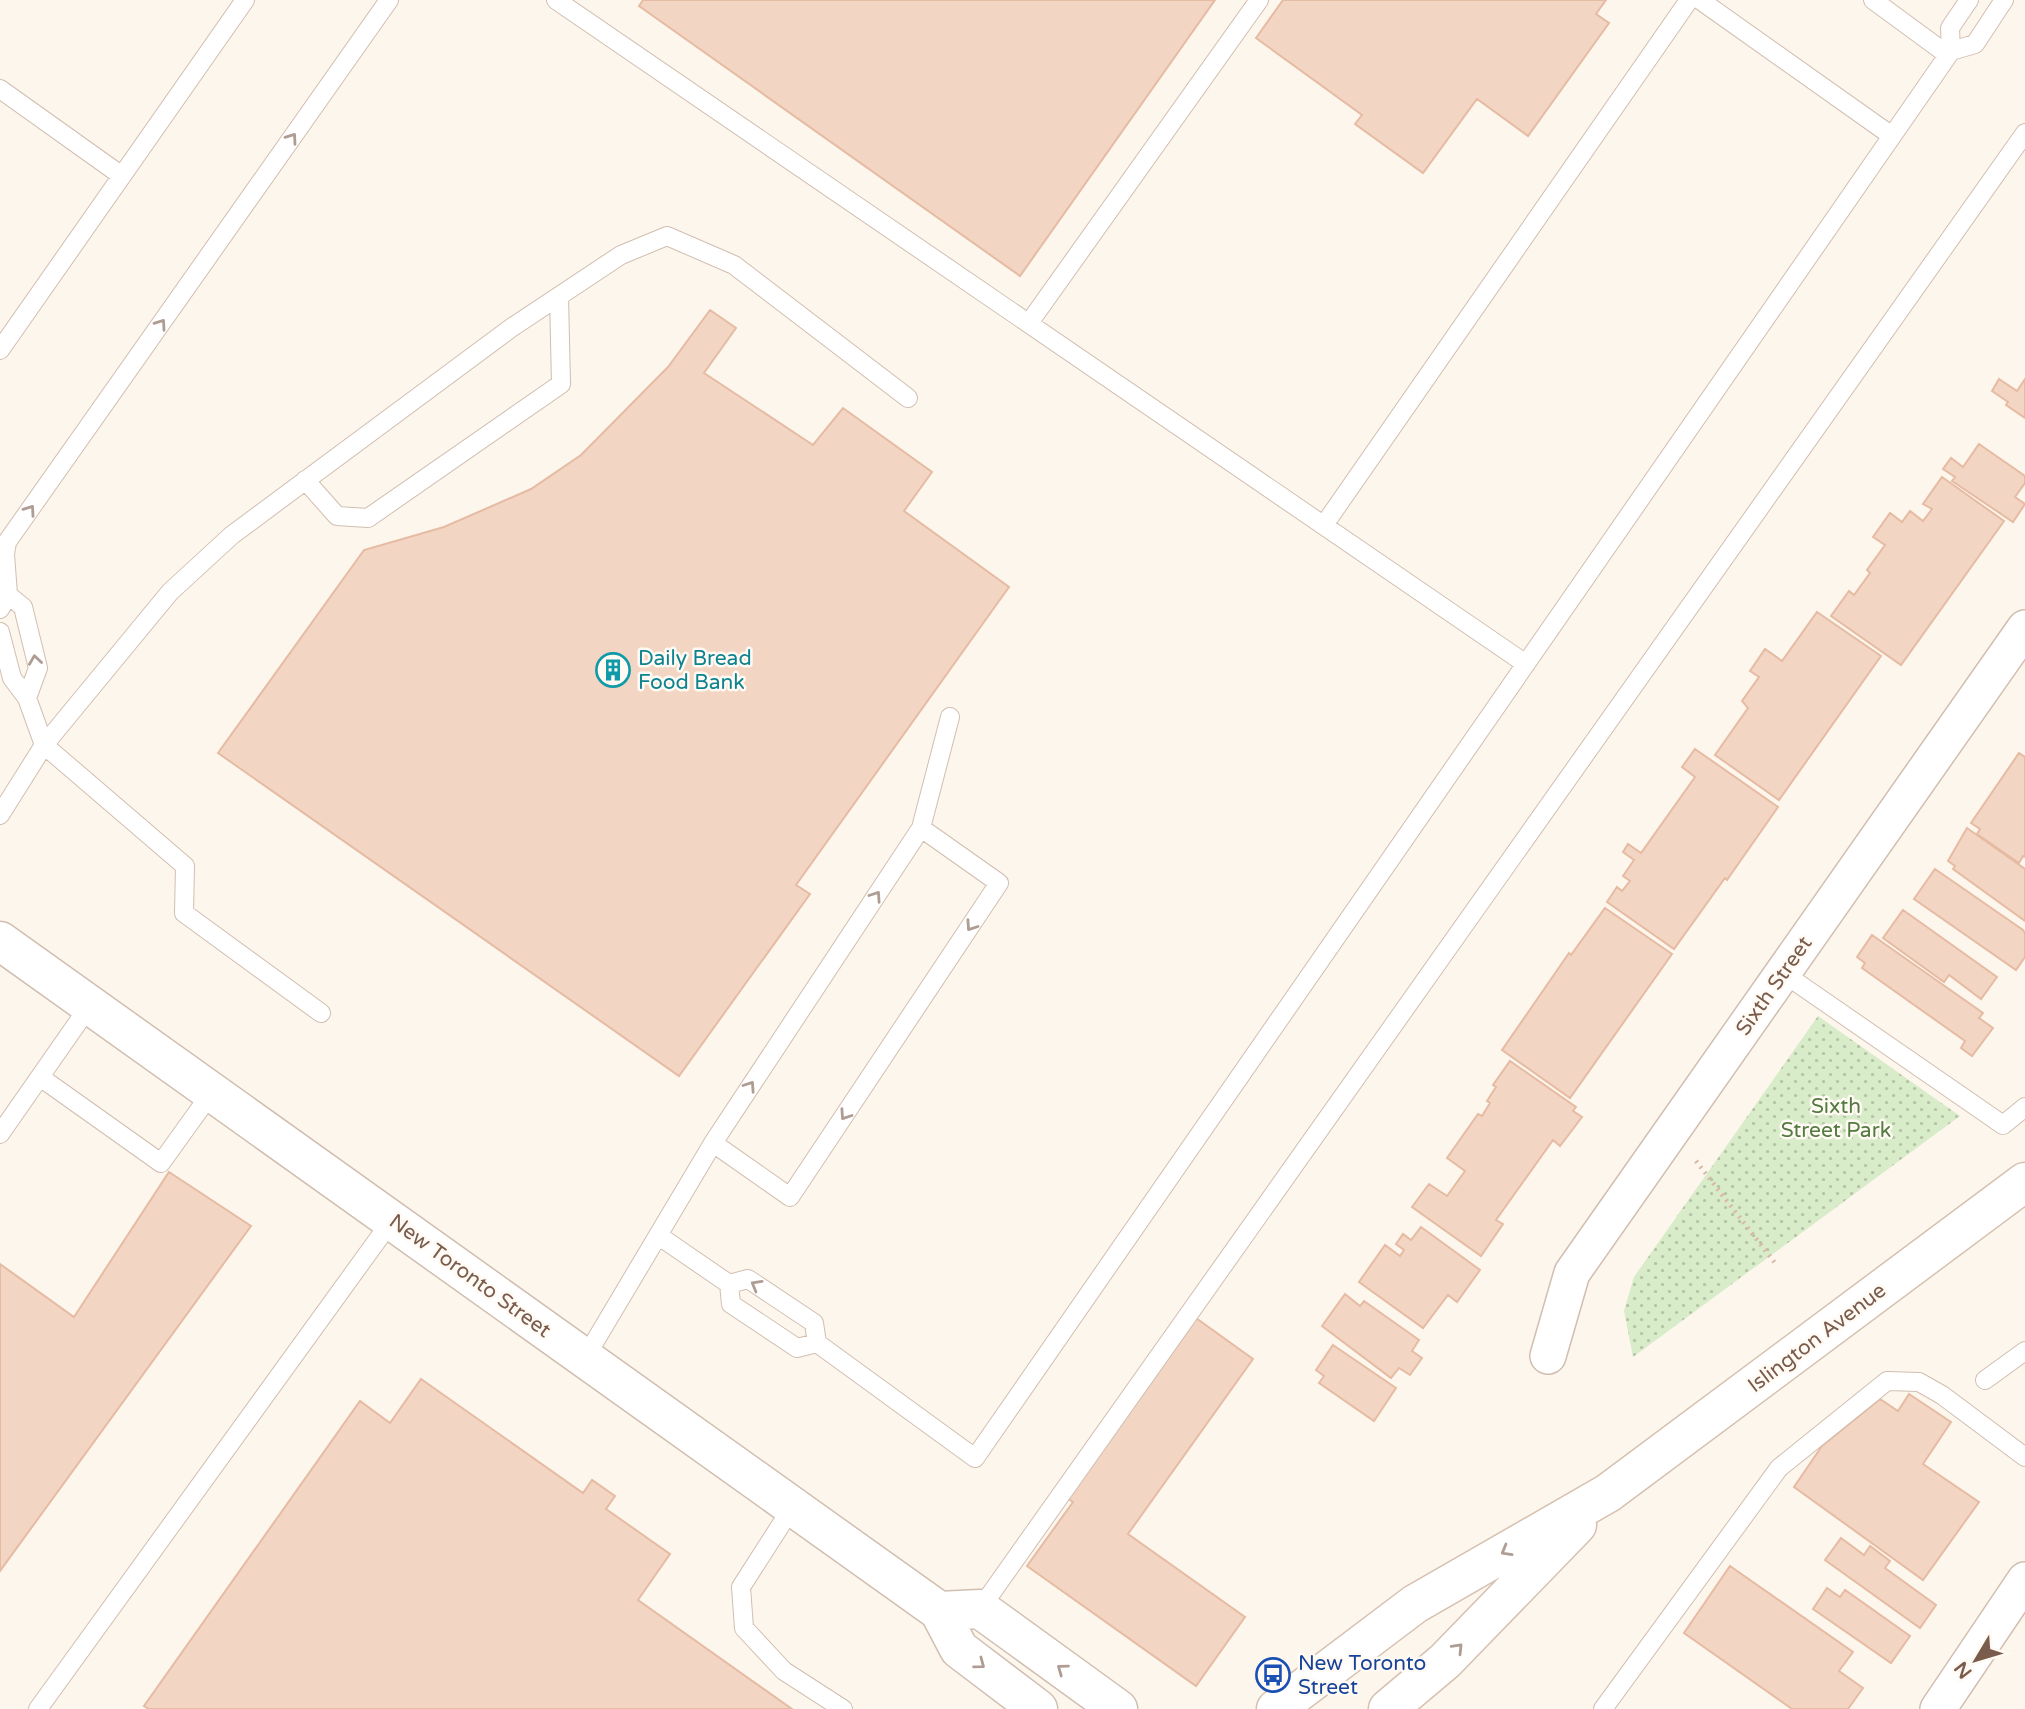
<svg xmlns="http://www.w3.org/2000/svg" width="2025" height="1709" font-family="'Varela Round',sans-serif">
<style>
.park{fill:url(#park-dots)}
.building{fill:#f3d5c3;stroke:#e6bba3;stroke-width:2}
.lines{fill:none;stroke-linecap:round;stroke-linejoin:round}
.service-casing{stroke:#d1beb0;stroke-width:20}
.minor-casing{stroke:#d1beb0;stroke-width:38}
.tertiary-casing{stroke:#d1beb0;stroke-width:41}
.secondary-casing{stroke:#d6c0b0;stroke-width:41}
.path{stroke:#d9b8a5;stroke-width:4.5;stroke-dasharray:2 5;stroke-linecap:butt}
.service{stroke:#fff;stroke-width:18}
.minor{stroke:#fff;stroke-width:35}
.tertiary{stroke:#fff;stroke-width:38}
.secondary{stroke:#fff;stroke-width:38}
.oneway{stroke:#af9d94}
.labels{text-anchor:middle;dominant-baseline:central;stroke-width:5;stroke-linejoin:round;paint-order:stroke}
.culture-label{font-size:21px;fill:#0d838f;stroke:#fffaf3;text-anchor:start}
.street-label{font-size:21px;fill:#7a5c4d;stroke:#fffaf3}
.park-label{font-size:21px;fill:#537a41;stroke:#fffaf3}
.transit-label{font-size:21px;fill:#164399;stroke:#fffaf3;text-anchor:start}
</style>
<defs>
<pattern id="park-dots" width="8" height="8" patternUnits="userSpaceOnUse" patternTransform="scale(1.75)"><rect width="8" height="8" fill="#d8ecc9"/><path d="M2 2h.1M6 6h.1" fill="none" stroke="#b4c2a5" stroke-width="1.8" stroke-linecap="round"/></pattern>
</defs>
<rect width="100%" height="100%" fill="#fdf6ec"/>
<!-- park -->
<path class="park" d="M1818 1016 1960 1116 1633 1357 1624 1311 1634 1277Z"/>
<!-- building -->
<path class="building" d="M643 0H1215L1020 276 639 6Z
M1283 0H1606L1596 14 1609 23 1528 136 1477 99 1423 173 1355 124 1362 115 1256 38Z
M710 310 736 328 704 373 813 445 843 408 932 472 904 511 1009 587 796 885 810 894 679 1076 218 753 364 550 444 527 531 489 581 455 668 367Z
M1999 379 2017 391 2025 379V418L2006 405 2008 402 1992 391Z
M1979 444 2025 476V483L2015 497 2025 504 2013 522 1952 481 1955 477 1943 469 1951 458 1963 467Z
M1942 477 2004 521 1901 665 1831 616 1849 591 1854 595 1870 573 1867 570 1885 545 1873 537 1890 513 1902 522 1910 511 1923 521 1932 509 1923 504Z
M1817 612 1881 656 1779 800 1715 755 1748 708 1742 701 1759 677 1750 671 1765 649 1782 661Z
M1695 749 1778 807 1727 880 1725 878 1674 949 1607 902 1617 887 1622 891 1630 881 1623 876 1634 860 1623 852 1628 844 1641 853 1695 777 1682 767Z
M2019 753 2025 757V857L2023 856 2019 863 1977 834 1980 829 1971 823Z
M1967 828 2025 869V921L1953 869 1955 866 1948 861Z
M1935 869 2023 930 2025 933V957L2016 970 1914 899Z
M1605 908 1672 954 1570 1098 1502 1050 1569 953 1571 955Z
M1903 910 1997 977 1981 999 1949 975 1944 982 1883 938Z
M1872 935 1983 1013 1979 1018 1993 1028 1972 1056 1961 1048 1965 1041 1862 968 1865 963 1857 957Z
M1510 1061 1576 1107 1573 1111 1582 1117 1560 1146 1553 1140 1496 1220 1503 1224 1481 1256 1412 1207 1429 1184 1447 1196 1465 1171 1447 1158 1478 1114 1482 1116 1490 1103 1487 1101 1496 1087 1493 1085Z
M169 1172 251 1226 0 1571V1264L74 1317Z
M1421 1227 1480 1270 1457 1302 1448 1295 1423 1328 1359 1282 1385 1245 1400 1256 1404 1250 1396 1244 1403 1234 1411 1240Z
M1345 1294 1360 1306 1364 1301 1419 1340 1412 1351 1422 1358 1410 1375 1399 1368 1391 1378 1322 1326Z
M1196 1318 1253 1359 1128 1534 1245 1617 1196 1686 1027 1566 1073 1502 1067 1498Z
M1333 1345 1396 1388 1374 1421 1319 1383 1324 1376 1316 1370Z
M421 1379 583 1493 592 1480 615 1496 606 1509 670 1554 638 1600 792 1709H149L144 1706 360 1401 390 1423Z
M1909 1394 1951 1422 1923 1464 1979 1502 1923 1580 1794 1487 1822 1446 1880 1399 1898 1411Z
M1841 1538 1864 1555 1870 1546 1890 1561 1885 1568 1936 1605 1920 1628 1825 1560Z
M1730 1566 1853 1652 1839 1671 1863 1688 1848 1709H1792L1684 1633Z
M1827 1588 1840 1597 1845 1590 1910 1636 1891 1663 1813 1609Z"/>
<g class="lines">
<!-- service casing -->
<g class="service-casing">
<path id="service" d="M556 0 1526 664
M1700 0 1892 136
M1873 0 1948 55
M1951 51 1975 44 2004 0
M0 89 122 176
M1029 323 1259 0
M0 350 245 0
M305 480 337 516 368 518 561 384 559 296
M1324 525 1689 0
M8 595 23 607 38 668 27 698
M0 609 8 595 5 554 7 542 389 0
M0 632 12 678 27 698 44 745 185 866 184 913 321 1013
M0 815 44 745 170 592 232 535 511 328 621 255 667 236 734 265 908 398
M921 828 950 717
M1783 973 2003 1125 2025 1107
M40 1077 161 1163 212 1092
M0 1134 90 1005
M659 1236 729 1284 731 1304 797 1348 817 1343
M729 1284 748 1279 814 1323 817 1343 975 1458 1951 51 1950 28 1969 0
M585 1358 713 1143 921 828 999 883 790 1197 713 1143
M1985 1380 2025 1351
M793 1506 741 1587 744 1628 784 1671 843 1709
M980 1609 2025 133
M38 1709 392 1220
M1603 1709 1779 1468 1887 1381 1919 1382 1942 1395 2025 1457"/>
</g>
<!-- minor casing -->
<g class="minor-casing">
<path id="minor" d="M1548 1356 1572 1273 2025 628
M1938 1709 2025 1580"/>
</g>
<!-- tertiary casing -->
<g class="tertiary-casing">
<path id="tertiary" d="M0 941 939 1611 959 1649 1038 1709
M939 1611 980 1609 1118 1709"/>
</g>
<!-- secondary casing -->
<g class="secondary-casing">
<path id="secondary" d="M1276 1709 1415 1604 1608 1493 2025 1182
M1388 1709 1445 1661 1577 1525"/>
</g>
<!-- path -->
<path class="path" d="M1696 1161 1775 1263"/>
<!-- service -->
<use href="#service" class="service"/>
<!-- minor -->
<use href="#minor" class="minor"/>
<!-- tertiary -->
<use href="#tertiary" class="tertiary"/>
<!-- secondary -->
<use href="#secondary" class="secondary"/>
</g>
<!-- one-way arrows -->
<defs><path id="oneway-chevron" d="M-2-3.5L2.5 0L-2 3.5" fill="none" stroke-width="1.6" stroke-linecap="round" stroke-linejoin="round" transform="scale(1.75)"/></defs>
<g class="oneway">
<use href="#oneway-chevron" transform="translate(292 138) rotate(-55)"/>
<use href="#oneway-chevron" transform="translate(161 324) rotate(-55)"/>
<use href="#oneway-chevron" transform="translate(30 510) rotate(-55)"/>
<use href="#oneway-chevron" transform="translate(35 660) rotate(-98)"/>
<use href="#oneway-chevron" transform="translate(876 896) rotate(-56)"/>
<use href="#oneway-chevron" transform="translate(971 926) rotate(124)"/>
<use href="#oneway-chevron" transform="translate(750 1086) rotate(-56)"/>
<use href="#oneway-chevron" transform="translate(845 1115) rotate(124)"/>
<use href="#oneway-chevron" transform="translate(756 1285) rotate(-150)"/>
<use href="#oneway-chevron" transform="translate(1506 1551) rotate(150)"/>
<use href="#oneway-chevron" transform="translate(1458 1648) rotate(-46)"/>
<use href="#oneway-chevron" transform="translate(980 1664) rotate(37)"/>
<use href="#oneway-chevron" transform="translate(1062 1669) rotate(-144)"/>
</g>
<!-- icons -->
<defs>
<g id="building-ring" transform="scale(1.75)"><circle r="9.5" fill="#fffaf3" stroke="#0f9aa8" stroke-width="1.5"/><path d="M-4-6H4V6H1V3H-1V6H-4ZM-2.5-4.3h1.7v1.8h-1.7ZM.8-4.3h1.7v1.8H.8ZM-2.5-1h1.7V.8h-1.7ZM.8-1h1.7V.8H.8Z" fill="#0f9aa8"/></g>
<g id="bus-ring" transform="scale(1.75)"><circle r="9.5" fill="#fffaf3" stroke="#1a4fb4" stroke-width="1.5"/><path d="M-5-6H5V4H4V6H2V4H-2V6H-4V4H-5ZM-3.5-4V0h7V-4ZM-3.5 1.2v1.5H-2V1.2ZM2 1.2v1.5H3.5V1.2Z" fill="#1a4fb4"/></g>
</defs>
<g fill-rule="evenodd">
<use href="#building-ring" x="613" y="670"/>
<use href="#bus-ring" x="1273" y="1675"/>
</g>
<g class="labels">
<!-- culture labels -->
<g class="culture-label">
<text x="638" y="658">Daily Bread<tspan x="638" dy="24">Food Bank</tspan></text>
</g>
<!-- street labels -->
<g class="street-label">
<text transform="translate(1774 986) rotate(-55)">Sixth Street</text>
<text transform="translate(470 1276) rotate(36)">New Toronto Street</text>
<text transform="translate(1817 1338) rotate(-37)">Islington Avenue</text>
</g>
<!-- park labels -->
<g class="park-label">
<text x="1836" y="1106">Sixth<tspan x="1836" dy="24">Street Park</tspan></text>
</g>
<!-- transit labels -->
<g class="transit-label">
<text x="1298" y="1663">New Toronto<tspan x="1298" dy="24">Street</tspan></text>
</g>
</g>
<!-- north arrow -->
<g transform="translate(1976 1660) rotate(232)" stroke="#fffaf3" stroke-width="5" paint-order="stroke">
<path d="M0-5L12 26L0 18L-12 26Z" fill="#7a5c4d"/>
<text y="-10" font-size="19" font-weight="bold" text-anchor="middle" fill="#7a5c4d">N</text>
</g>
</svg>
